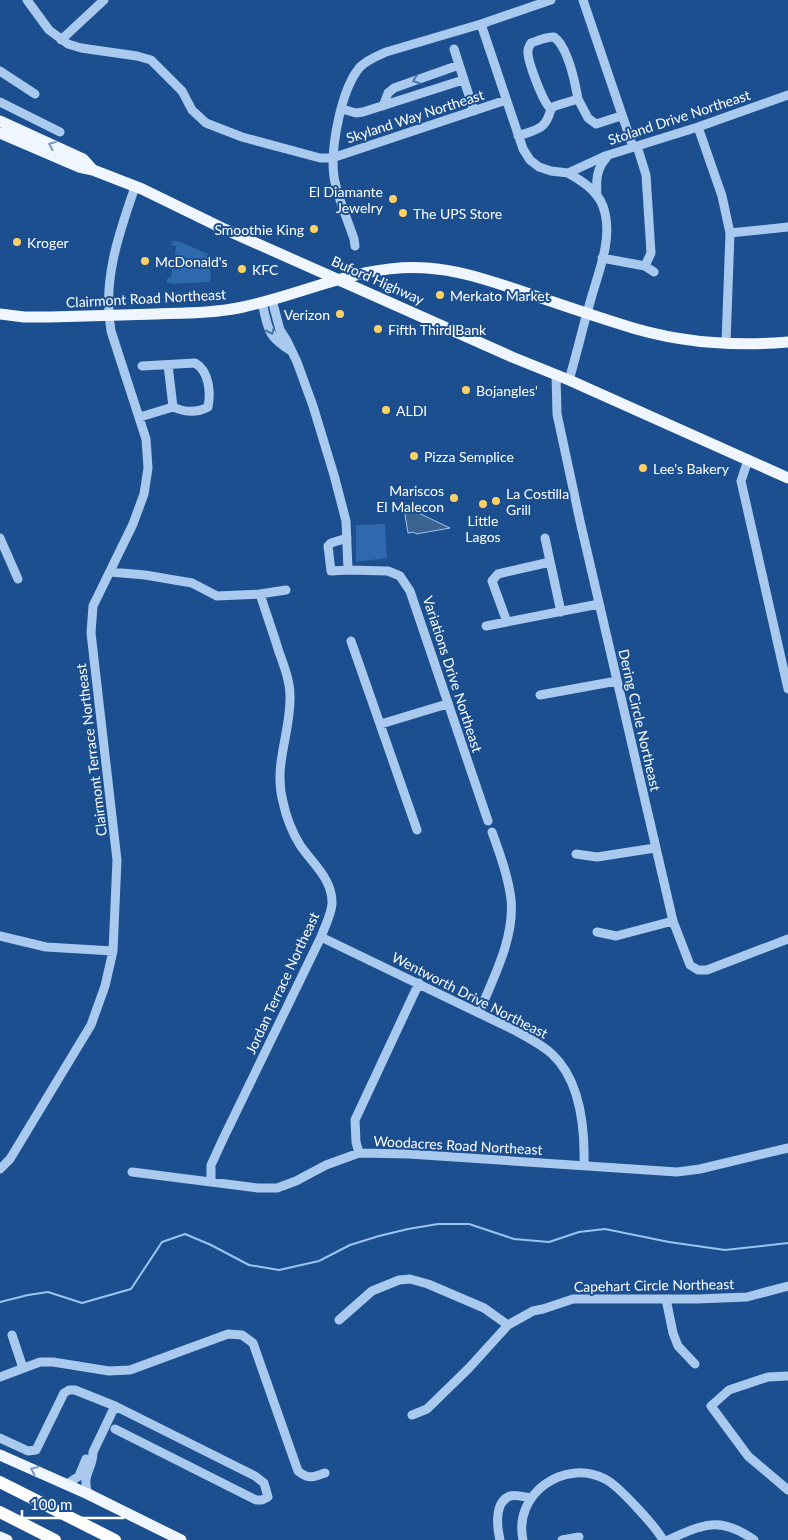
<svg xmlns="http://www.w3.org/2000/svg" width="788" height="1540" font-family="Lato,sans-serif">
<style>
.green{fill:#2e69ad}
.water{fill:#3c6290;stroke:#9cc4f0}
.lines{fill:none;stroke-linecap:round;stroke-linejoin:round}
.stream{stroke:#9cc4f0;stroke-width:2}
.minor{stroke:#a9c9ee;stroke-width:9}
.major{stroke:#f0f6ff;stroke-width:11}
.highway{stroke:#fff;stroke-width:12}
.oneway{stroke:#4674ac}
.oneway2{stroke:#7b9ac1}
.poi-dot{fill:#ffd166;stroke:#1b4f8f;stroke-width:2}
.labels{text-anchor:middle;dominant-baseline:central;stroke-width:4;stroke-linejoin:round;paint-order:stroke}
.street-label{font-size:14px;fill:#fff;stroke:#1b4f8f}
.poi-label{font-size:14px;fill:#fff;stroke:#1b4f8f;text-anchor:start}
</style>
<rect width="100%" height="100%" fill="#1b4f8f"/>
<!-- green -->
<path class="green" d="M173 241H178L208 254 211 279 209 282 172 284 167 282V279L171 277 176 247 175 245 171 246Z
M385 524 387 558 356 562V525Z"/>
<!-- water -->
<path class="water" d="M403 502 408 508 450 528 416 534 414 532 408 533Z"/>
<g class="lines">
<!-- stream -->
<path class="stream" d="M0 1302 28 1295 48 1292 82 1303 131 1289 162 1242 185 1234 211 1245 249 1265 279 1270 319 1261 350 1245 379 1236 408 1229 438 1224H469L514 1239 549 1242 579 1232 605 1229 669 1242 725 1250 788 1243"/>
<!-- minor -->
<path class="minor" d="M27 0 49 30 68 44 81 48 137 56 151 60 182 91 192 110 206 123 242 137 320 158H332L506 100
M583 0 633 147
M481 24 523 149 530 160 539 167 551 171 568 173 605 156 698 127 788 95
M61 40 104 0
M454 49 474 111
M0 71 35 94
M0 102 60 132
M383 106 388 93 394 88 459 65
M342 109 356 113 363 112 463 80
M551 109C543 103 527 60 528 51 528 48 530 45 531 43 539 40 546 37 554 37 568 47 575 82 578 99
M698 127 722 196 730 233 726 343
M518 136C537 129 545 131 551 109L555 106 578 99 588 118 596 124 621 116
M568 173C584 182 601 193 605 213 612 241 598 273 591 299 583 326 577 353 569 380
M597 196C596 181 596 169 607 157
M730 233 788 227
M355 246 354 239C348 221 337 196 334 177 330 149 341 89 360 67 367 60 377 56 386 52L481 24 551 0
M602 258 645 266 651 253 646 175 637 146
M645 266 654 272
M272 300 280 330 287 341 297 362 313 406 334 475 346 521 348 570 388 571 400 576 410 591 488 821
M262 303C269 330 266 335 291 351
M168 365 173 407
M556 375 557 414 580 521 673 921 690 965 698 970H707L788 939
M140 417 173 407C184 412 197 413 208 407 211 392 209 371 195 363L142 366
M748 460 741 481 788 689
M0 538 18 579
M347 538 331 543 328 546 331 571 348 570
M545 538 561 612
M110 572 145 575 192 583 217 596 260 594 286 590
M507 622 492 581 498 574 550 562
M486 626 599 604
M351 641 417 830
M540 695 617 681
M381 724 447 704
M576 854 597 857 655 848
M597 932 616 936 673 921
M0 936 46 947 113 951
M321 937 516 1031C528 1038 541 1044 552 1054 581 1081 585 1129 584 1166
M479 1013C493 978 515 938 511 899 508 876 500 854 492 832
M359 1153 356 1142 355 1120 419 983
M0 1169 10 1159 91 1025 105 986 113 951 117 860 91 633 93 606 133 524 144 494 148 468 146 439 111 331C102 281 119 233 135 187
M132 1172 258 1188H277L296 1181 326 1165 359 1153 409 1154 677 1172 700 1169 788 1148
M211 1182V1165L222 1141 321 937C325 926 331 915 332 904 333 879 312 863 300 845 292 832 286 816 283 802 273 764 291 733 290 696 290 681 284 666 279 652 273 632 266 613 260 594
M666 1299 673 1333 678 1346 695 1364
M339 1320 372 1291 399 1280 410 1279 428 1284 484 1308 508 1325
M12 1335 23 1368
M788 1376 768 1377 729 1390 711 1406 748 1456 788 1490
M0 1377 40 1362H53L109 1371 130 1370 228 1334 242 1335 253 1343 298 1471C309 1480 313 1477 325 1473
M412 1415 427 1409 469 1368 508 1325 533 1311 543 1309 573 1299H697L747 1297 788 1286
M0 1438 28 1451 36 1450 64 1393 69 1390H75L115 1406
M66 1485 79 1476 86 1459
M88 1494C81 1474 93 1470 93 1452L115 1406 255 1476 264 1483 268 1497 262 1500H256L115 1429
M500 1540C497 1527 494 1502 510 1496 516 1494 524 1497 530 1498
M523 1540C513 1494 564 1458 605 1479 618 1485 656 1527 663 1540
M562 1540 579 1537
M668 1540C703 1524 721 1516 754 1540"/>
<!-- major -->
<path class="major" d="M0 121 83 159 93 170
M0 133 79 167 93 170 142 189 222 228 512 357 569 380 788 478
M0 314 24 317H50C85 316 121 315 156 314 185 313 215 313 243 307 305 294 363 263 427 268 458 270 487 280 515 289 550 301 585 313 620 324 674 342 731 347 788 342
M0 1455 88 1494 181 1540
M0 1537 7 1540"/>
<!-- highway -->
<path class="highway" d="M0 1482 115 1540
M0 1512 55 1540"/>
</g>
<!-- one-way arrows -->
<defs><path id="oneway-chevron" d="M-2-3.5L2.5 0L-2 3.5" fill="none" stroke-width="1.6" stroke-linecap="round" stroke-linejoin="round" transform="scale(1.25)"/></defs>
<g class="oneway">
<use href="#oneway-chevron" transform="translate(416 80) rotate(161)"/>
<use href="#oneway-chevron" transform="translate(271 331) rotate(66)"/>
</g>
<g class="oneway2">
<use href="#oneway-chevron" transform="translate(52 145) rotate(-156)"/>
<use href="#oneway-chevron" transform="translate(34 1470) rotate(-156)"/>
</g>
<!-- markers -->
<g class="poi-dot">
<circle cx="393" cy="199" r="5"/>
<circle cx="403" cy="213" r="5"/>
<circle cx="314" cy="229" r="5"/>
<circle cx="17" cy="242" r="5"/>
<circle cx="145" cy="261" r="5"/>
<circle cx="242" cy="269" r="5"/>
<circle cx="440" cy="295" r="5"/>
<circle cx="340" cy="314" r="5"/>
<circle cx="378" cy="329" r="5"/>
<circle cx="466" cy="390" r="5"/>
<circle cx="386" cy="410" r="5"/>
<circle cx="414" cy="456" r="5"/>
<circle cx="643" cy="468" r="5"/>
<circle cx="454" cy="498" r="5"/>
<circle cx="496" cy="501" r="5"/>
<circle cx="483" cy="504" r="5"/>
</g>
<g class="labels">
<!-- street labels -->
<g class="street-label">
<text transform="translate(415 116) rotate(-18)">Skyland Way Northeast</text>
<text transform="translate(679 117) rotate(-18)">Stoland Drive Northeast</text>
<text transform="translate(378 280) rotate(24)">Buford Highway</text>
<text transform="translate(146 298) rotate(-3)">Clairmont Road Northeast</text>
<text transform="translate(453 674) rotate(72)">Variations Drive Northeast</text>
<text transform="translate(640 720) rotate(77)">Dering Circle Northeast</text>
<text transform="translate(91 750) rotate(-97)">Clairmont Terrace Northeast</text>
<text transform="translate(282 983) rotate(-65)">Jordan Terrace Northeast</text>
<text transform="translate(470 995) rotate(27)">Wentworth Drive Northeast</text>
<text transform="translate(458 1145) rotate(3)">Woodacres Road Northeast</text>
<text transform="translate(654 1285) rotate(-1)">Capehart Circle Northeast</text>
</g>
<!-- poi labels -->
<g class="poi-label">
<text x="383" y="191" text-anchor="end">El Diamante<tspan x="383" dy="16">Jewelry</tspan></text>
<text x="413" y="213">The UPS Store</text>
<text x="304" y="229" text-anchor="end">Smoothie King</text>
<text x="27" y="242">Kroger</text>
<text x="155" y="261">McDonald's</text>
<text x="252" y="269">KFC</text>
<text x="450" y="295">Merkato Market</text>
<text x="330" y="314" text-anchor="end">Verizon</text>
<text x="388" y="329">Fifth Third Bank</text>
<text x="476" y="390">Bojangles'</text>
<text x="396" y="410">ALDI</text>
<text x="424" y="456">Pizza Semplice</text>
<text x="653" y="468">Lee's Bakery</text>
<text x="444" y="490" text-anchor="end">Mariscos<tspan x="444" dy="16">El Malecon</tspan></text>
<text x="506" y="493">La Costilla<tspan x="506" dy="16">Grill</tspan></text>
<text x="483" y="520" text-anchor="middle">Little<tspan x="483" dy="16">Lagos</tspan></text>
</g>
</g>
<!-- scale -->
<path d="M22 1510v8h101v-8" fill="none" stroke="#ffffff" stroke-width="2.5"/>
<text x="30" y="1510" font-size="15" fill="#ffffff" stroke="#1b4f8f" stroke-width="4" paint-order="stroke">100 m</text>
</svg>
